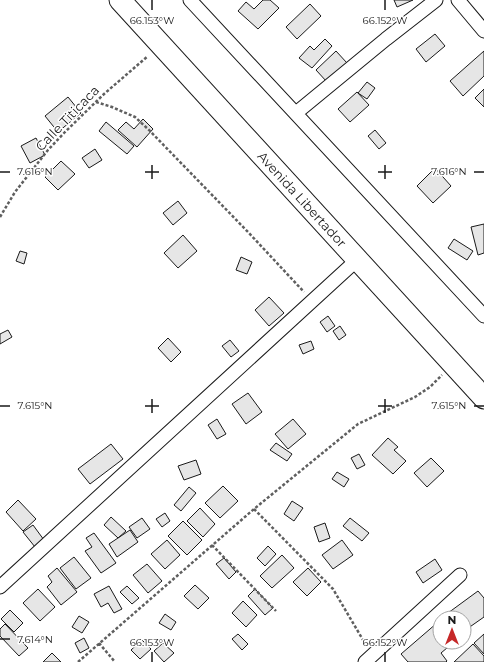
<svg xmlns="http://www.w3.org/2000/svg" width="484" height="662" font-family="Montserrat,sans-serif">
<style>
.building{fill:#e6e6e6;stroke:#1a1a1a}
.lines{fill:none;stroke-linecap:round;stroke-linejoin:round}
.minor-casing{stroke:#1a1a1a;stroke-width:15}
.trunk-casing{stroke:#1a1a1a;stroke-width:23}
.path{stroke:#5f5f5f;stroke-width:2.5;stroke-dasharray:3 2;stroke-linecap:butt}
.minor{stroke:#fff;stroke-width:13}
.trunk{stroke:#fff;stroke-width:21}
.ticks{fill:none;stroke:#1a1a1a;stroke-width:1.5}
.labels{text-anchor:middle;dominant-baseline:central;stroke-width:3;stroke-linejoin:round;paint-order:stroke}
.street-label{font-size:13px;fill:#1a1a1a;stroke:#fff}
.ticks-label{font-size:10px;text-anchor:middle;fill:#1a1a1a;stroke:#fff;stroke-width:3;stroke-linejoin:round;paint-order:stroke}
</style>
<rect width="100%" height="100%" fill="#fff"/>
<!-- building -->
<path class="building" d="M263 0H270L279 8 258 29 238 11 246 2 254 9Z
M394 0H413L397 7Z
M310 4 321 16 297 39 286 27Z
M435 34 445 46 426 62 416 49Z
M325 39 332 46 312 68 299 58 310 46 314 50Z
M336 51 347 63 327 82 316 70Z
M484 51V76L463 96 450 81Z
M367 82 375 88 367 99 358 93Z
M484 89V107L475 98Z
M357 92 369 105 350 122 338 109Z
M68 97 81 113 58 132 45 116Z
M143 119 153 129 137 147 118 130 126 122 134 129Z
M106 122 134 146 127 154 99 131Z
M375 130 386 143 379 149 368 136Z
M36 138 45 155 30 163 21 146Z
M95 149 102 160 89 168 82 158Z
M61 161 75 174 58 190 45 177Z
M435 168 451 186 433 203 417 186Z
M178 201 187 213 173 225 163 213Z
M484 224V253L478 255 471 227Z
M183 235 197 251 178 268 164 253Z
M454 239 473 251 467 260 448 248Z
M20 251 27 253 24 264 16 261Z
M241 257 252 262 247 274 236 270Z
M269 297 284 313 269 326 255 310Z
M328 316 335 326 327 332 320 322Z
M340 326 346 335 339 340 333 331Z
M8 330 12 337 0 344V334Z
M168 338 181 352 171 362 158 348Z
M230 340 239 351 231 357 222 346Z
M311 341 314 349 303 354 299 345Z
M248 393 262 412 246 424 232 404Z
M217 419 226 434 217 439 208 425Z
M293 419 306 434 288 449 275 434Z
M388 438 398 447 394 450 406 461 393 474 372 455Z
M276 443 292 454 287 461 270 450Z
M111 444 123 459 90 484 78 469Z
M359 454 365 465 357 469 351 458Z
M431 458 444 471 427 487 414 473Z
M196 460 201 474 184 480 178 466Z
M337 472 349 479 344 487 332 479Z
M223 486 238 501 220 518 205 503Z
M189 487 196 493 181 511 174 505Z
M18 500 36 519 23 531 6 512Z
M292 501 303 508 294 521 284 514Z
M200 508 215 524 203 537 187 521Z
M165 513 170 521 162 527 156 519Z
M111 517 126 531 118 538 104 525Z
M142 518 150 529 137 538 129 527Z
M350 518 369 533 362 541 343 526Z
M183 521 202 540 187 555 168 536Z
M325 523 330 538 319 542 314 527Z
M33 525 44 540 35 547 23 532Z
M130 530 138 542 117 557 109 544Z
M94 533 116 563 101 573 85 551 92 547 86 538Z
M167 540 180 555 165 569 151 554Z
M342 540 353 555 333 569 322 555Z
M268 546 276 554 265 566 257 558Z
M282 555 294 568 272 588 260 576Z
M74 557 91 578 76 589 60 568Z
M224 558 236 572 229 579 216 564Z
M435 559 442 570 423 583 416 572Z
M147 564 162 581 148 593 133 575Z
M57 568 77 592 61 605 47 587 52 582 48 576Z
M308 568 321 582 307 596 293 582Z
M195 585 209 598 198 609 184 596Z
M109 586 122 609 114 613 108 603 101 607 94 594Z
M127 586 139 598 132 604 120 592Z
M38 589 55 607 40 621 23 603Z
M255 589 273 608 265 615 248 596Z
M478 591 484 598V617L464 631V618H452L448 613Z
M243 601 257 615 246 627 232 613Z
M10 610 23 623 14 632 1 619Z
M165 614 176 622 171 630 159 623Z
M79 616 89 622 82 633 72 627Z
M437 623 440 626V642H454L441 653 447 661 446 662H408L401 654Z
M5 624 28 648 19 656 0 636V629Z
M238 634 248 644 242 650 232 639Z
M484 634V654L474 643Z
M84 638 89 648 80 653 75 643Z
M142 640 151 649 140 659 131 650Z
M163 643 174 653 164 662 154 651Z
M473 644 484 656V662H454Z
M52 653 61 662H43Z"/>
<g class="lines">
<!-- minor casing -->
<g class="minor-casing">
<path id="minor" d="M190 0 484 316
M458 0 484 31
M296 113 386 39 436 0
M0 587 358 259
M365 662 460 575"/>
</g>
<!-- trunk casing -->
<g class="trunk-casing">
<g id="trunk">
<path id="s1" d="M120 0 484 398"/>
</g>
</g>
<!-- path -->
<path class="path" d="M96 102 112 107 135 117 149 130 248 232 304 292
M0 217 15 192 48 150 65 132 104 94 148 56
M254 509 333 589 366 645
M212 545 276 611
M99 643 115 662
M78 662 254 509 358 424 415 397 430 387 442 375"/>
<!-- minor -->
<use href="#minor" class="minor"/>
<!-- trunk -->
<use href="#trunk" class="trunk"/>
</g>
<!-- ticks -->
<path class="ticks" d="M152 0V10M385 0V10M152 165V179M385 165V179M0 172H10M145 172H159M378 172H392M474 172H484M152 399V413M385 399V413M0 406H10M145 406H159M378 406H392M474 406H484M0 639H10M152 652V662M385 652V662"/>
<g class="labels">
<!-- street labels -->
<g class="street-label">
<text transform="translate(67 118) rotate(-46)">Calle Titicaca</text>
<text stroke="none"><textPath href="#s1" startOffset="270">Avenida Libertador</textPath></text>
</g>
</g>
<g class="ticks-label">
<text x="152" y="24">66.153°W</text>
<text x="385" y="24">66.152°W</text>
<text x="35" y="175">7.616°N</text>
<text x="449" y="175">7.616°N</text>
<text x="35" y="409">7.615°N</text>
<text x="449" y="409">7.615°N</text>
<text x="35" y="643">7.614°N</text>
<text x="152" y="646">66.153°W</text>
<text x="385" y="646">66.152°W</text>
</g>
<!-- north arrow -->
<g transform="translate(452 630)"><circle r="19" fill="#ffffff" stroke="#a3a3a3"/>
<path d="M0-3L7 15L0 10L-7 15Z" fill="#c62828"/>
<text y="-6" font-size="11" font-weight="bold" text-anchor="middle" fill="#1a1a1a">N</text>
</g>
</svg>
